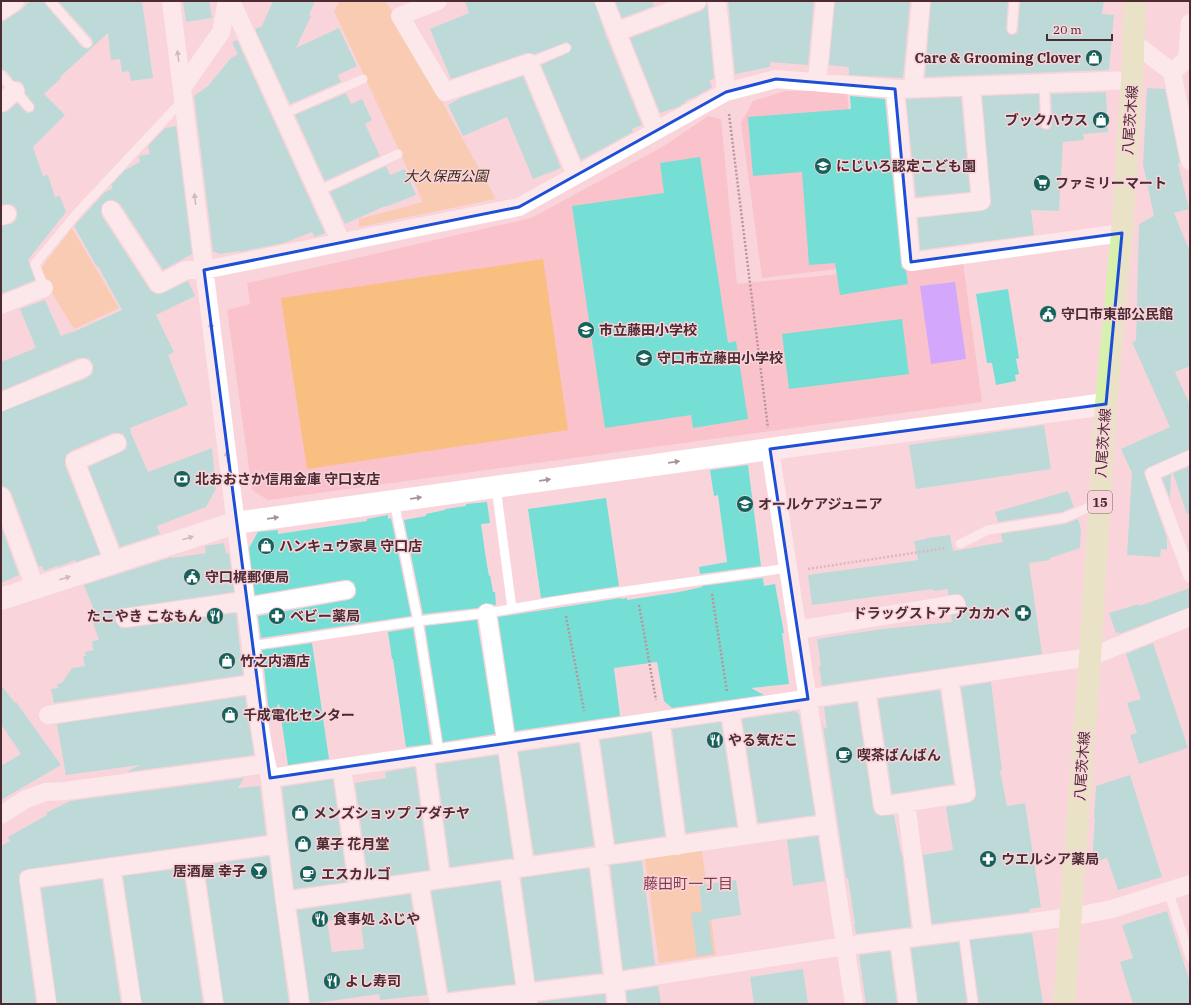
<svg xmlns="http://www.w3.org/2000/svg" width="1191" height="1005" font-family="'IBM Plex Serif','Noto Sans JP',serif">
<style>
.built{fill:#fac2cb}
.green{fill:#f9bf80}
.water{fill:#d3a7fc}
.building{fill:#75dfd5;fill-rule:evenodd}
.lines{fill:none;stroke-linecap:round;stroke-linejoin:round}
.path{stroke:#b8959b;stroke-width:2.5;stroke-dasharray:2 2;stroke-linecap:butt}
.service{stroke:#fff;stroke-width:9}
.pedestrian{stroke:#fff;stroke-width:13}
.minor{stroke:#fff;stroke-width:18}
.tertiary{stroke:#fff;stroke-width:22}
.primary{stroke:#d6f1ad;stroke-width:22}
.oneway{fill:#a69598}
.marked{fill:none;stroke:#1d4ed8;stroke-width:3;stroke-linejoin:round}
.labels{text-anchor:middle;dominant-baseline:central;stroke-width:3;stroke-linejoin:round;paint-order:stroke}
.shield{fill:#f9d5db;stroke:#805e65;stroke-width:1}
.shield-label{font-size:13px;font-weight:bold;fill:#4c2b32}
.poi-label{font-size:14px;font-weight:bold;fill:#4c2b32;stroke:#f9d5db;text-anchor:start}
.street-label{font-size:14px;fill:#4c2b32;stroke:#f9d5db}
.park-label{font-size:14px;font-style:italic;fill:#3b2b19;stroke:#f9d5db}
.neighbourhood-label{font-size:15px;fill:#843c4d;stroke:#f9d5db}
</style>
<rect width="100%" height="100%" fill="#f9d5db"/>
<!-- built -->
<path class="built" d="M785 91H847L862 266 762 278 741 123 753 101Z
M708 116 721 119 737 284 963 262 982 402 268 500 252 490 227 310 250 304 247 283 531 218 664 146Z"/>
<!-- green -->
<path class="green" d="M340 1H386L496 199 359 227V219L423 202 334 11Z
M72 228 119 308 74 329 52 293 41 268Z
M543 259 568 430 307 469 281 298Z
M701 844 716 955 659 963 644 852Z"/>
<!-- water -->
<path class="water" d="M955 282 966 359 931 364 920 286Z"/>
<!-- building -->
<path class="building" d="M30 1H44L46 5 82 47 88 49 93 45 92 39 58 1H142L153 78 131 81 129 71 122 72 120 59 111 60 108 33 60 77 61 78 44 94 65 115 33 147 43 176 48 175 55 197 60 196 66 212 28 260 35 280 1 294V226L11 224 15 221 17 216V210L14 206 9 204 1 205V113L8 111 17 103 27 113 33 112 35 106 25 93V89L23 84 19 81H14L6 71 1 69V23L21 10Z
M183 1H209L212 18 186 22Z
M273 1H315L309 15 311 16 296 48 339 28 357 66 338 75 341 82 290 104 255 29 262 26Z
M465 1H594L606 36 642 125 632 129 633 132 581 160 541 65 570 52 572 46 567 42 535 54 530 53H526L451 79 430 29 469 13Z
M615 1H652L654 6 622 18Z
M728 1H814L808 65 770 62V67L735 74Z
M835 1H910L903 78 849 75V67L829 65Z
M931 1H1008L1006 29 1008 34 1012 35 1017 33 1018 30 1020 2 1104 1 1102 14 1114 15 1109 70 925 77Z
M707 4 714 79 709 80 712 87 697 96 685 101 686 102 678 107 660 113 630 38 701 11 705 8Z
M237 40 325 233 315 237 312 232 284 243 239 252V251L220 254 213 251 194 96 208 86 231 58 238 54 232 42Z
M523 76 561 168 533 179 507 117 463 136 448 105 460 98Z
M1147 88 1165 89 1180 163 1178 164 1189 209 1174 213 1190 252V366L1175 372 1190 405V449L1149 467 1145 470 1144 473 1167 538V550L1161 549 1160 557 1127 555 1132 473 1121 449 1170 427 1132 342 1136 341 1139 224 1154 216 1143 164Z
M1106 92 1108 132 1083 134 1084 140 1063 142 1059 211 1031 210 1034 235 920 250 918 218 982 211 987 209 991 205V200L982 96 1039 94 1040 125 1041 128 1046 130 1050 129 1052 124 1051 94Z
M346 93 351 104 362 99 372 120 365 124 380 156 325 181 295 115Z
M850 96 885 99 901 263 902 268 906 271 908 284 840 295 835 263 809 265 802 172 753 176 748 117 851 109Z
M961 97 970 192 916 197 906 99Z
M176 126 192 254 163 270 120 204 115 201 111 200 106 201 102 205 101 211 102 216 150 290 154 293 158 294 163 293 188 281 195 296 156 315 174 352 168 355 188 405 130 428 131 431H130L148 472 212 448 216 489 206 507 157 526 160 534 120 547 88 467 121 452 126 449 127 445 126 439 123 434 119 433H113L71 451 66 455 65 460V465L100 554 76 562 75 560 58 567 57 566 44 571 42 566 39 567 11 492 7 488 1 486V412L87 378 92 374 93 370V364L89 359 84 358H79L1 391V362L36 348 20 309 45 300 61 336 71 332V333L122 310 98 266 97 267 74 226 104 193 113 188 111 185 125 170 140 162 139 156 150 154 148 146 165 128Z
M700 157 728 343 736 341 748 419 693 428 691 415 605 428 572 206 664 193 660 163Z
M386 166 390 175 405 169 416 195 385 207V206L345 224 330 192Z
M1008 289 1019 358 1016 359 1019 374 1015 375 1016 381 996 385 992 363H987L976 294Z
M902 319 909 374 789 389 782 334Z
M1044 425 1051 469 916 489 909 445Z
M748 465 761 566 700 574 699 567 727 562 718 495 714 496 710 470Z
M1190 466V513L1187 514 1173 473Z
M1171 474 1170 499 1162 478Z
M1068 491 1074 507 1062 512 998 522 995 512Z
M606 498 619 586 541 598 528 509Z
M487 502 490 523 481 524 486 559 489 576 490 575 493 592H495L496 605 486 603 481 605 478 608 423 614 404 520 426 516V514L445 510V509L466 506V504Z
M388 515V519L391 518 411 616 261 638 258 616 348 600 353 598 356 594V589L354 583 349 580H344L255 595 249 548 258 532 278 530V534L298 531 367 521V519Z
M1078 519 1081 529 1080 548 1050 558V560L1029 563 1042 654 822 686 819 666H821L817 639 882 629 952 622 951 615 963 612 966 608V603L964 598 960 594 948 595V589L933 591V589L812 605 808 575 918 560 914 541 926 539V538L950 535 953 551 960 550 1003 542 1001 534 1065 524Z
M1 526 19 575 1 583Z
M224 543 226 554 229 553 234 592 124 608 119 610 115 614V620L117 624 121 628H126L236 613 243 675 54 703 51 689 58 688 57 684 62 683 72 668 85 666 83 656H86L85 652 93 650 92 641 99 640 89 612 94 610 84 585 172 557V558L206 553 205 546Z
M763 578 764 586 775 584 784 633H782L789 684 751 688 764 695 672 708 664 701 657 662 614 668 620 716 515 731 498 617 621 598V599L627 598V600L679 592 702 587V586Z
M1190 588V607L1119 634V632L1116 633 1109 613 1139 604V606Z
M477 620 495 734 443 742 425 626Z
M413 628 431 744 406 747 393 659H392L388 632Z
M312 643 329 759 288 765 279 703 270 722 262 650Z
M1153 643 1188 748 1139 764 1130 735 1137 733 1127 703 1141 699 1126 654Z
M991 682 1002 771H1000L1007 806 1025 803 1041 907 1029 909V912L932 924 923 855 953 850 946 807 968 803 973 801 976 796V791L961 687Z
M1 685 15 703 16 702 61 765 1 800V766L21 754 1 724Z
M940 690 954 784 892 794 878 699Z
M245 696 254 755 126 772 140 765 66 775 57 724Z
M857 702 873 808 875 813 880 816 894 815 901 854H902L911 927 856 934 854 924H855L848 878H846L823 726 827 729 824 707Z
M795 711 799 714 815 815 758 823 742 719Z
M721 722 737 826 686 833 672 729Z
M651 732 665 836 615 844 600 740Z
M579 743 594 846 534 855 518 752Z
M498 755 513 858 450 867 436 764Z
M415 767 429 870 368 879 355 783 386 778 385 772Z
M1130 775 1162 877 1118 890 1107 858 1092 863 1095 818 1094 819 1096 786Z
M244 778 238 788 260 786 266 835 28 869 22 871 19 875V880L36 1004H1V846L10 841 8 837 47 815 46 813 70 801Z
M333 779 347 882 294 889 282 787Z
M818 836 825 881 793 886 787 840Z
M269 856 289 1004H224L204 865Z
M642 861 655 965 623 970 610 865Z
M183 868 203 1004H142L123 876Z
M589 868 602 973 535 981 521 878Z
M102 879 121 1004H57L41 888Z
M736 880 741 915 709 920 713 954 697 956 691 913 702 912 699 885Z
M500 881 515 984 448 992 431 891Z
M410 894 427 995 380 1000 379 994 310 1004 297 910ZM360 916 364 949 332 952 327 921Z
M1167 911 1190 982V1004H1133L1120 962 1133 958 1122 925Z
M1032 933 1043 1004H979L970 940Z
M959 942 967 1004H918L911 948Z
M890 951 897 1004H866L859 955Z
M803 969 808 1004H754L750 977Z
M658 986 661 1004H627L626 991Z
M605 994 606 1004H538V1002Z"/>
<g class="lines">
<!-- path -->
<path class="path" d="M729 114 768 428
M808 569 946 548
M712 594 727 692
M639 605 656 700
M566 616 584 711"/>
<!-- service -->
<path class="service" d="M50 1 87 43
M1012 29 1014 1
M529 63 566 48
M1 75 29 107
M1044 83 1046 124
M283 114 363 79
M318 191 398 154
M44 288 35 264 78 212 183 100
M496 487 512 609
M394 501 418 621 439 753
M960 544 988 530 1064 518 1099 503
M251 646 418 621 487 613 563 600 788 568
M1168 891 1190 957
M963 930 973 1004"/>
<!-- pedestrian -->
<path class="pedestrian" d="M1190 457 1152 474 1190 576"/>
<!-- minor -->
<path class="minor" d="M171 1 251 646C255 690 259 735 270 778L285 901 300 1004
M231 1 341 242
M438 1 400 16 445 92 529 63 576 175
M604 1 656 131
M717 1 726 92
M1 11 15 1
M616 32 697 1
M1134 43 1172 72 1190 161
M1172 72 1187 59 1190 23
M817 82 825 1
M182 88 221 32 227 1
M913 88 921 1
M895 89 911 262 1122 233
M1 103 15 91
M906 209 981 201 971 86
M111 210 159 284 186 270H204L519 207 726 92 776 79 895 89 1132 80
M1 216 7 214
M1 305 44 288
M1 402 83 368
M770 449 854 1004
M1 496 35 587
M114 562 75 461 117 443
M246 607 346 590
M487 613 525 867
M125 618 245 601
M797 630 956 604
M866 690 883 806 966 793 949 678
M730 710 749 835
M48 715 254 684
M660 721 677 846
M588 731 606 855
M424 755 441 879
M342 768 359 891
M270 778 1090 657 1190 617
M906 803 923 935
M1 815 26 799 46 792 65 791 266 764
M192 856 214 1004
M598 857 617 1004
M111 867 132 1004
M509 870 528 1004
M419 882 439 1004
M285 901 827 824
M899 939 908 1004
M47 1004 29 879 278 844
M438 1004 615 982 845 946 1071 917 1112 909 1190 884"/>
<!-- tertiary -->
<path class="tertiary" d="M1 599 235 523 770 449 1106 404"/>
<!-- primary -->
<path class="primary" d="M1064 1004 1090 657 1106 404 1122 233 1132 80 1135 1"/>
</g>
<!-- one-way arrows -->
<defs><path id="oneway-solid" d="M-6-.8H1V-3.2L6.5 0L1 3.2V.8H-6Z"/></defs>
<g class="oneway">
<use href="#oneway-solid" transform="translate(178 56) rotate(-97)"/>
<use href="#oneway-solid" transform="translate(195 199) rotate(-97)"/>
<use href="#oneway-solid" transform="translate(211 328) rotate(-97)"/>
<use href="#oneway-solid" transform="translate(227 457) rotate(-97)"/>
<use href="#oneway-solid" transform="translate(674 462) rotate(-8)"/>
<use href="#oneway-solid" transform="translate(545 480) rotate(-8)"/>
<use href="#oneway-solid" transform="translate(416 498) rotate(-8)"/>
<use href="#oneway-solid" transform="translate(273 518) rotate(-8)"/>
<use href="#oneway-solid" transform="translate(188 538) rotate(-18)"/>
<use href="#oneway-solid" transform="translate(65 578) rotate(-18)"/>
</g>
<!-- marked area -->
<path d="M0 0H1191V1005H0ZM776 79 895 89 911 262 1122 233 1106 404 770 449 808 699 270 778 204 270 519 207 726 92Z" fill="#f9d5db" fill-opacity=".55" fill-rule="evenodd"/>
<path class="marked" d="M776 79 895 89 911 262 1122 233 1106 404 770 449 808 699 270 778 204 270 519 207 726 92Z"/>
<!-- icons -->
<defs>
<g id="shop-disc" transform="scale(0.9)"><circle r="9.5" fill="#14625c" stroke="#f9d5db"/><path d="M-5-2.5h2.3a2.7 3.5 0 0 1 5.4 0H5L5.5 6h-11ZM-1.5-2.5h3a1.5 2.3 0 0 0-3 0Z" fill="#fff"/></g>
<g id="school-disc" transform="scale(0.9)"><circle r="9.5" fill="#14625c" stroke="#f9d5db"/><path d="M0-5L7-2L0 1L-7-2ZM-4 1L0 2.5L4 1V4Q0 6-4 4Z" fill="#fff"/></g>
<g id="supermarket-disc" transform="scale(0.9)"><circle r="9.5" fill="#14625c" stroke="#f9d5db"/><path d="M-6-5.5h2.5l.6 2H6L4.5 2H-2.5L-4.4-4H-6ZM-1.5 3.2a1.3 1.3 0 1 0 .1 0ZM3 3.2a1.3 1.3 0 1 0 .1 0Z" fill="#fff"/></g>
<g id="civic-disc" transform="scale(0.9)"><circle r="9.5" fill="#14625c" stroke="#f9d5db"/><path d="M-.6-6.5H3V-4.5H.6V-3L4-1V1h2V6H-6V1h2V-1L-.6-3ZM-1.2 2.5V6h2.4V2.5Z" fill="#fff"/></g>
<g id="bank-disc" transform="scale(0.9)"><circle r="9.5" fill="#14625c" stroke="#f9d5db"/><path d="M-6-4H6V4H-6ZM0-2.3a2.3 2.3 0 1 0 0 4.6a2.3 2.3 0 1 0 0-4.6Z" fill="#fff"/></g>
<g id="pharmacy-disc" transform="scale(0.9)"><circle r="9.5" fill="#14625c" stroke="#f9d5db"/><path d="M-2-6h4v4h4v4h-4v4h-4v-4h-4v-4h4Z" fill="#fff"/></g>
<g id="restaurant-disc" transform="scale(0.9)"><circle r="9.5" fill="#14625c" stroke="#f9d5db"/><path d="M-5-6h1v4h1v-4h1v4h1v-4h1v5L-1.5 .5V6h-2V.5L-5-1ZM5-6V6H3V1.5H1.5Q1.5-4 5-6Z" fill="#fff"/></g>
<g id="cafe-disc" transform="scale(0.9)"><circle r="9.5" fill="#14625c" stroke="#f9d5db"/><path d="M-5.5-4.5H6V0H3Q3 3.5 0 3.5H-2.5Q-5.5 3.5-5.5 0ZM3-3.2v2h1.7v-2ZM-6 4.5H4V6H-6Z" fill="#fff"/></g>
<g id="bar-disc" transform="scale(0.9)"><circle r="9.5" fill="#14625c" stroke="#f9d5db"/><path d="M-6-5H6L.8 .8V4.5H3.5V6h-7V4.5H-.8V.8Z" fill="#fff"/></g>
</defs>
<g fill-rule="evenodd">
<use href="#shop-disc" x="1094" y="58"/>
<use href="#shop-disc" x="1101" y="120"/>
<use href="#school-disc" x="823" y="166"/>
<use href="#supermarket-disc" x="1042" y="183"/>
<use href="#civic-disc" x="1048" y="314"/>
<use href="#school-disc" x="586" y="330"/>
<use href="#school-disc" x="644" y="358"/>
<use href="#bank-disc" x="182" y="479"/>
<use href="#school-disc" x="745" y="504"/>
<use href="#shop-disc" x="266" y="546"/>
<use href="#civic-disc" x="192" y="577"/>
<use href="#pharmacy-disc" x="1023" y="613"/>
<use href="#restaurant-disc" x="215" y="616"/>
<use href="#pharmacy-disc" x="277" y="616"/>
<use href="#shop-disc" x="227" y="661"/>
<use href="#shop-disc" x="230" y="715"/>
<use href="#restaurant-disc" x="715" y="740"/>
<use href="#cafe-disc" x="844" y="755"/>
<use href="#shop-disc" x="300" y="813"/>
<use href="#shop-disc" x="303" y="844"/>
<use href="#pharmacy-disc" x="988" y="859"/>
<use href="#bar-disc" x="259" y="871"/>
<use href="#cafe-disc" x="308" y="874"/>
<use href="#restaurant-disc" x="320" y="919"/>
<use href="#restaurant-disc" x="332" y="981"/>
</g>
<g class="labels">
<!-- shield labels -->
<rect class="shield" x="1088" y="491" width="24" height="22" rx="3"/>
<g class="shield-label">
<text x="1100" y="502">15</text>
</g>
<!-- poi labels -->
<g class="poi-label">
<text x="1081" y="58" text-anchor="end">Care &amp; Grooming Clover</text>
<text x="1088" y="120" text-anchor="end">ブックハウス</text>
<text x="836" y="166">にじいろ認定こども園</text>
<text x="1055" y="183">ファミリーマート</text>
<text x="1061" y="314">守口市東部公民館</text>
<text x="599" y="330">市立藤田小学校</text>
<text x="657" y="358">守口市立藤田小学校</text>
<text x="195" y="479">北おおさか信用金庫 守口支店</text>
<text x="758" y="504">オールケアジュニア</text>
<text x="279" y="546">ハンキュウ家具 守口店</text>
<text x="205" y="577">守口梶郵便局</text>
<text x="1010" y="613" text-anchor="end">ドラッグストア アカカベ</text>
<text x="202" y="616" text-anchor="end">たこやき こなもん</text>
<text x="290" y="616">ベビー薬局</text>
<text x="240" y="661">竹之内酒店</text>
<text x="243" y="715">千成電化センター</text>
<text x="728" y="740">やる気だこ</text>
<text x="857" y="755">喫茶ばんばん</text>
<text x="313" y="813">メンズショップ アダチヤ</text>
<text x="316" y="844">菓子 花月堂</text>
<text x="1001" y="859">ウエルシア薬局</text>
<text x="246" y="871" text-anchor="end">居酒屋 幸子</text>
<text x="321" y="874">エスカルゴ</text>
<text x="333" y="919">食事処 ふじや</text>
<text x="345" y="981">よし寿司</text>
</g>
<!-- street labels -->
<g class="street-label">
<text transform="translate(1130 120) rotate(-86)">八尾茨木線</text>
<text transform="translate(1103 443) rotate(-86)">八尾茨木線</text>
<text transform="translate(1082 766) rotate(-86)">八尾茨木線</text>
</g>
<!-- park labels -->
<g class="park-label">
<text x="446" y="176">大久保西公園</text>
</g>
<!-- neighbourhood labels -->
<g class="neighbourhood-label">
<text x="688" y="883">藤田町一丁目</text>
</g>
</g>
<!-- border -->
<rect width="1191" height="1005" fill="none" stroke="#4c2b32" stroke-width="4"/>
<!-- scale -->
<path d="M1047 34v6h65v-6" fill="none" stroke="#4c2b32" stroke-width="2"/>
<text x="1053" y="34" font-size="12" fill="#4c2b32" stroke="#f9d5db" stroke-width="3" paint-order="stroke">20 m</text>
</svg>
